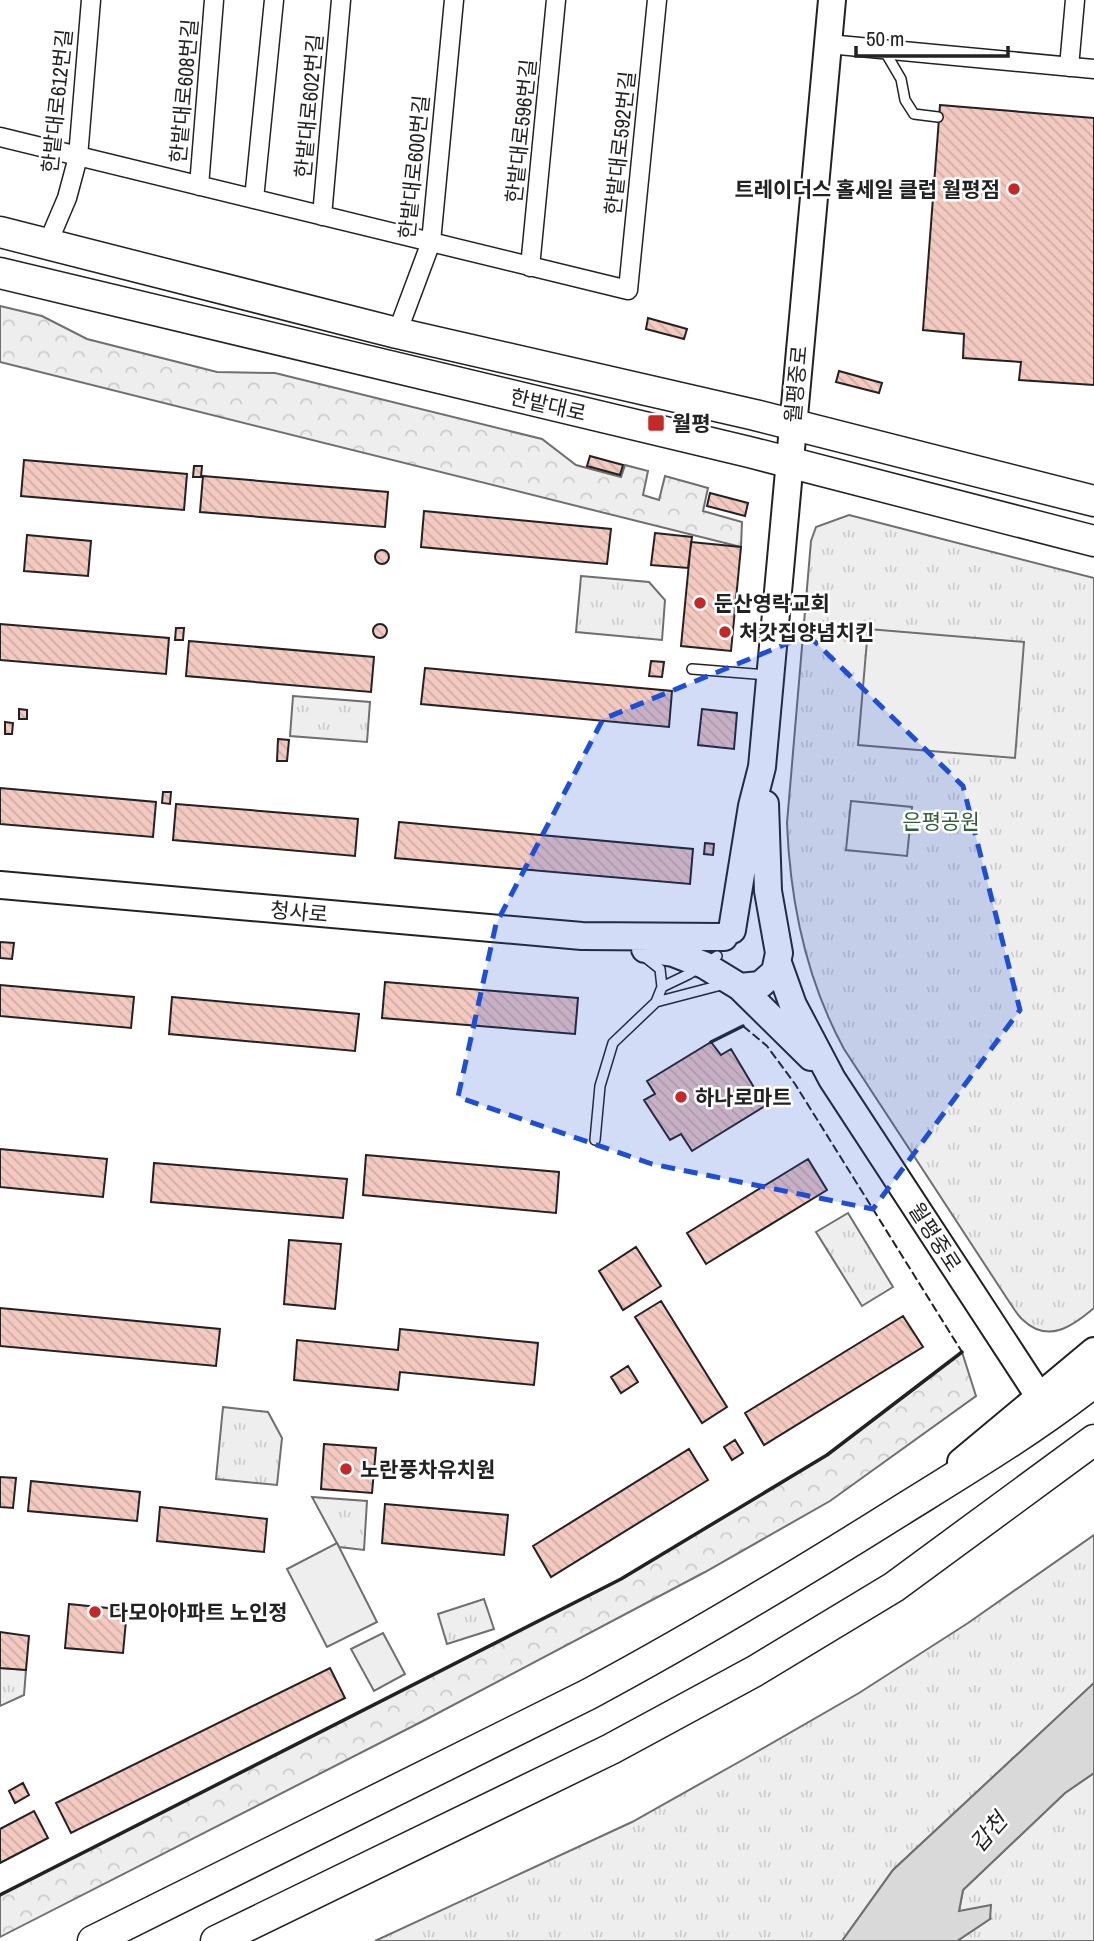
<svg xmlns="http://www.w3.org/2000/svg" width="1094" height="1941" font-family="'Archivo Narrow','Noto Sans KR',sans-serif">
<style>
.grass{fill:url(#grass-tufts);stroke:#6f6f6f;stroke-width:2}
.forest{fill:url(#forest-crowns);stroke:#6f6f6f;stroke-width:2}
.pitch{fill:#eee;stroke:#6f6f6f;stroke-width:2}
.water{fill:#d9d9d9;stroke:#6f6f6f;stroke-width:2}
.building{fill:url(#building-back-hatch);stroke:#222;stroke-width:2}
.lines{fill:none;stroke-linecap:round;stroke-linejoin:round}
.lane-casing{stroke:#222;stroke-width:12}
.street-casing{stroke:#222;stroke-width:21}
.secondary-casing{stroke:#222;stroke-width:30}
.primary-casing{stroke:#222;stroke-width:33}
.lane{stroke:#fff;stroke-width:9}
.street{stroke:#fff;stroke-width:18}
.secondary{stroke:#fff;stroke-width:26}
.primary{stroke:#fff;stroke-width:30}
.fence{stroke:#222;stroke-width:2;stroke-dasharray:9 3.5;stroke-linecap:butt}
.wall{stroke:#222;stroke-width:3.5}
.marked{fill:#1d4ed8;fill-opacity:0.2;stroke:#1d4ed8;stroke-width:5;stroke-dasharray:14 9;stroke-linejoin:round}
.poi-dot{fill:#c62828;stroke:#fff;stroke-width:2.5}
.labels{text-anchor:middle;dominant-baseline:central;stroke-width:5;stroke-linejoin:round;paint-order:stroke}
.street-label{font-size:21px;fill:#222;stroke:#fff}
.poi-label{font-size:21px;font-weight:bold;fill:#222;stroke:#fff;text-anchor:start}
.park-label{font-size:21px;fill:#2f5e38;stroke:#fff}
.water-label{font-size:23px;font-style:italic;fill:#222;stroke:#fff}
</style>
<defs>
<pattern id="grass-tufts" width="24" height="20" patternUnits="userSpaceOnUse" patternTransform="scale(1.75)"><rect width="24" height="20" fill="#eee"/><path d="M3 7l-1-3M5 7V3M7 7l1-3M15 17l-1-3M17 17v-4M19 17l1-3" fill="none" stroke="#ccc"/></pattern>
<pattern id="forest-crowns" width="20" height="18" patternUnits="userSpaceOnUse" patternTransform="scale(1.75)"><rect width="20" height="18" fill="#eee"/><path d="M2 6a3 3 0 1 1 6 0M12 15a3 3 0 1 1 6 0" fill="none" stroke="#ccc"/></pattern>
<pattern id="building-back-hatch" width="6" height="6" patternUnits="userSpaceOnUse" patternTransform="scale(1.75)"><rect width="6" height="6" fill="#f3c9c0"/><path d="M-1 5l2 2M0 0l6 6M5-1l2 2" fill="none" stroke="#d0aca5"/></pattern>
</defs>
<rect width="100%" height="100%" fill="#fff"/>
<!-- grass -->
<path class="grass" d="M849 515 1094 578V1308C1073 1326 1048 1344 1023 1320 1016 1314 1011 1304 1006 1297L844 1049C807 981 790 901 787 823L811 541 816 527Z
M581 576 649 582 665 600 662 640 576 632Z
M293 696 370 702 367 742 290 736Z
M848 1213 893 1287 862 1306 816 1232Z
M223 1407 268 1412 282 1438 277 1485 216 1479Z
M312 1497 367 1501 364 1550 339 1547Z
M1094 1535V1683L893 1870 842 1941H375L632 1822 746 1758 859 1693 968 1623Z
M484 1599 494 1629 447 1644 438 1614Z
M0 1668 26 1670 24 1695 0 1706Z
M1094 1773V1941H957L990 1919 959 1911 963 1890 1065 1793Z"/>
<!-- forest -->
<path class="forest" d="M0 306 42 316 87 339 217 372 275 373 542 439 576 465 621 477 625 465 648 471 643 495 659 500 665 476 708 488 703 511 742 522 741 547 0 362Z
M962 1352 976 1396 830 1501 705 1572 423 1721 0 1937V1895L621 1579 827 1455Z"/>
<!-- pitch -->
<path class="pitch" d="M868 629 1024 642 1015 758 858 745Z
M851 801 912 807 907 856 846 850Z
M337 1543 377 1622 327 1647 287 1569Z
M383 1633 405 1674 374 1691 351 1649Z"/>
<!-- water -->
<path class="water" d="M1094 1683V1773L1065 1793 963 1890 959 1911 991 1905 990 1919 957 1941H842L893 1870Z"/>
<!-- building -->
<path class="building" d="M940 105 1094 118V385L1019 380 1021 362 963 358 964 334 923 330Z
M648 318 687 329 684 339 646 329Z
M839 371 882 383 879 393 836 382Z
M590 456 623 465 620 475 587 466Z
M24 460 187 474 184 510 21 496Z
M194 466H202L201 477H193Z
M203 476 388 492 385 527 200 512Z
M710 493 748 503 745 516 707 506Z
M424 511 611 529 607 564 421 547Z
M655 533 692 537 688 568 651 565Z
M27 535 91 541 88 576 24 571Z
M691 542 741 547 731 651 681 646Z
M375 557a7 7 0 1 1 14 0a7 7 0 1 1-14 0Z
M373 631a7 7 0 1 1 14 0a7 7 0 1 1-14 0Z
M0 624 169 638 166 674 0 660Z
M176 628H184L183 640H175Z
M189 641 374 657 371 692 186 676Z
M651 661 664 662 662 677 649 676Z
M425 668 672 691 669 727 421 704Z
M19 709 27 710V719H19Z
M702 709 737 713 734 749 698 745Z
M5 722 13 723 12 734H5Z
M278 739 289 740 287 761H277Z
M0 788 156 802 153 837 0 824Z
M163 792H171L170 804 162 803Z
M176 804 358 819 355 856 173 840Z
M399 822 693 849 690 884 395 858Z
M705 843 714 844 713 855 704 854Z
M0 942 14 943 12 959 0 958Z
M385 982 578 998 575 1034 382 1018Z
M0 985 134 997 131 1028 0 1016Z
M172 997 359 1014 355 1051 169 1034Z
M711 1042 721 1055 731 1049 765 1106 692 1151 681 1134 670 1140 644 1100 655 1094 647 1081Z
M0 1149 107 1159 103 1197 0 1187Z
M366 1155 559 1172 556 1213 363 1195Z
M808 1159 827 1190 706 1264 687 1233Z
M154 1163 347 1179 343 1218 151 1202Z
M289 1240 341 1244 335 1309 284 1304Z
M636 1247 661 1286 623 1310 599 1271Z
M661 1301 727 1407 702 1423 635 1317Z
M0 1308 220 1329 216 1366 0 1346Z
M903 1316 923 1347 764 1445 745 1413Z
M400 1329 538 1343 534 1385 400 1372 398 1390 294 1380 297 1340 398 1350Z
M628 1366 638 1382 621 1393 611 1377Z
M735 1440 743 1453 732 1460 724 1447Z
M324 1444 376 1448 372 1493 321 1489Z
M689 1449 708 1480 551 1577 533 1546Z
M0 1477 16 1478 13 1508 0 1507Z
M31 1481 140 1492 137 1521 28 1511Z
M385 1504 508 1515 504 1555 382 1543Z
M160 1507 267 1519 264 1552 157 1541Z
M69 1604 127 1610 123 1653 65 1648Z
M0 1632 29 1636 26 1670 0 1668Z
M330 1668 345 1698 71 1833 56 1803Z
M23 1783 29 1795 15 1803 9 1791Z
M34 1811 48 1838 0 1863V1829Z"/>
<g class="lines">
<!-- lane casing -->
<g class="lane-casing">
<path id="lane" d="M884 50 901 79 905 100 914 114 938 117
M692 669 768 675
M645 957 660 969 662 987 656 1002
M662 987 689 974 717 956
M595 1140 600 1086 613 1043 656 1002 725 984"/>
</g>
<!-- street casing -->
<g class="street-casing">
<path id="street" d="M828 44 1094 69
M1069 67 1075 0
M0 137 628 290 657 0
M199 186 214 0
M254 199 274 0
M322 216 341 0
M47 245 67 198 78 157 91 0
M530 267 556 0
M397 333 431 242 454 0"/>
</g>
<!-- secondary casing -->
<g class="secondary-casing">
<path id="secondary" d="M0 885 582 936 724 937
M732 930 752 806 762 767 832 0
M645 949 673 953 704 965 740 987 760 985 775 972 779 953 768 891 765 804
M778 963 793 1005 832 1079 1039 1396
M740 987 811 1057
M961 1462 1094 1351"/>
</g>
<!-- primary casing -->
<g class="primary-casing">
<path id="primary" d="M0 232 397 333 755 415 1094 501
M0 273 749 452 1094 541
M93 1941 589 1694C695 1637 798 1575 900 1511 966 1470 1033 1430 1094 1382
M216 1941 611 1749 755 1671 894 1587 1094 1440"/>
</g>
<!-- lane -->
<use href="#lane" class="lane"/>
<!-- street -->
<use href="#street" class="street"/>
<!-- secondary -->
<use href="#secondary" class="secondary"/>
<!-- primary -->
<use href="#primary" class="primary"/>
<!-- fence -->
<path class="fence" d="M743 1026 767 1046 795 1084 962 1352"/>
<!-- wall -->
<path class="wall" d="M711 1042 743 1026
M0 1895 621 1579 827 1455 962 1352"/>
</g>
<!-- marked area -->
<path class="marked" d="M808 635 963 786 1020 1010 873 1209 652 1164 458 1097 496 924 603 719Z"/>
<!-- markers -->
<g class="poi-dot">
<circle cx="1014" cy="189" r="7"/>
<rect x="647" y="414" width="18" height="18" rx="3.5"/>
<circle cx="700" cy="603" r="7"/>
<circle cx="725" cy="632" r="7"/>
<circle cx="681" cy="1097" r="7"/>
<circle cx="346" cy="1469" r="7"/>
<circle cx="95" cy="1612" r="7"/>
</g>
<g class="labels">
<!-- street labels -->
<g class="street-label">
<text transform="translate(184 91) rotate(-85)">한밭대로608번길</text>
<text transform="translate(57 101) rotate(-84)">한밭대로612번길</text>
<text transform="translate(309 106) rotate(-85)">한밭대로602번길</text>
<text transform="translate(521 131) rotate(-84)">한밭대로596번길</text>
<text transform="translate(620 143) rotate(-84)">한밭대로592번길</text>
<text transform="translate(414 167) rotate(-84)">한밭대로600번길</text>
<text transform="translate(796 384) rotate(-85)">월평중로</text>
<text transform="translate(548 405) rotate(13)">한밭대로</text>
<text transform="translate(299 912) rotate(5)">청사로</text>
<text transform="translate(935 1237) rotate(57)">월평중로</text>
</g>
<!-- poi labels -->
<g class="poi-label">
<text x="1000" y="189" text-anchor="end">트레이더스 홀세일 클럽 월평점</text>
<text x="672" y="423">월평</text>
<text x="714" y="603">둔산영락교회</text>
<text x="739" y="632">처갓집양념치킨</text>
<text x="695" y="1097">하나로마트</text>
<text x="360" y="1469">노란풍차유치원</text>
<text x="109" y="1612">다모아아파트 노인정</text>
</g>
<!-- park labels -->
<g class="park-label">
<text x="941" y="821">은평공원</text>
</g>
<!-- water labels -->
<g class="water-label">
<text transform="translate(988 1832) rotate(-49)">갑천</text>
</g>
</g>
<!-- scale -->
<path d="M856 46v10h152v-10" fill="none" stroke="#222222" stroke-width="3.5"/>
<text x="866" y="46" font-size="21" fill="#222222" stroke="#ffffff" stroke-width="5" paint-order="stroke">50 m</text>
</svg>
